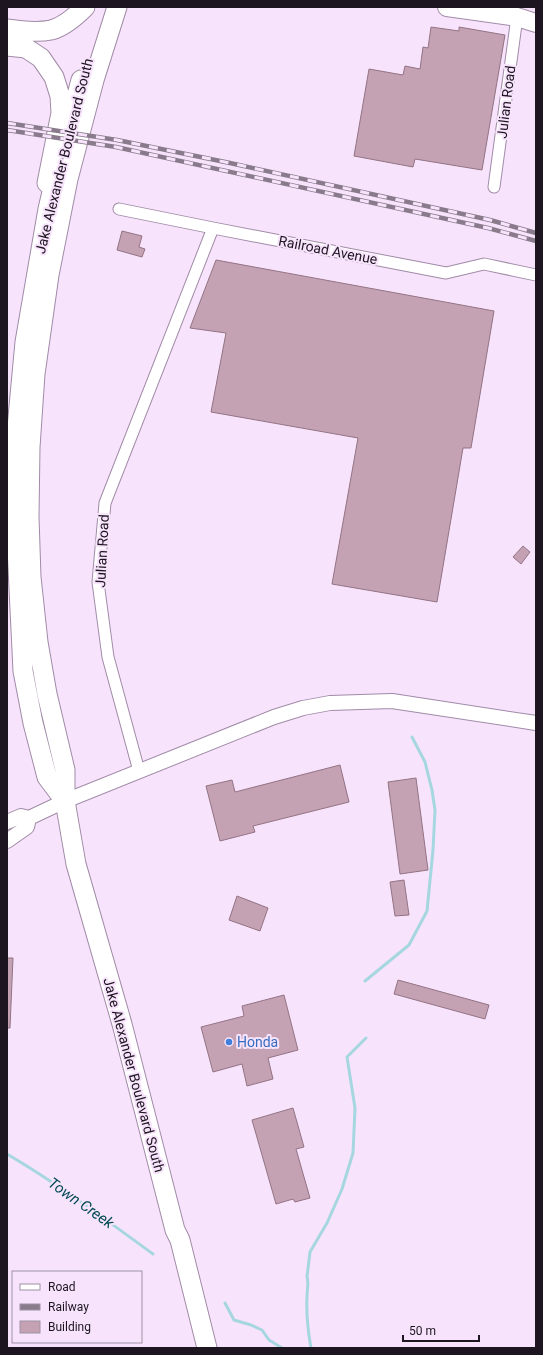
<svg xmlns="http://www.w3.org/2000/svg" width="543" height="1355" font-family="Roboto,sans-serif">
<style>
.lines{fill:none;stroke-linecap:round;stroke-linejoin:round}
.stream{stroke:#a6d6df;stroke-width:3}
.building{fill:#c4a2b4;stroke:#937384}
.minor-casing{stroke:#a18ba7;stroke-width:13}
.tertiary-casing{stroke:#a18ba7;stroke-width:16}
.primary-casing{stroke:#a18ba7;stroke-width:20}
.trunk-casing{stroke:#a18ba7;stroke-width:21}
.minor{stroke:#fff;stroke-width:11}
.tertiary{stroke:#fff;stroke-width:14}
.primary{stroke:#fff;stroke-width:18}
.trunk{stroke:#fff;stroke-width:19}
.rail-casing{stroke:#897b8c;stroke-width:4.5}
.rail{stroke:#f7e4fc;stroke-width:3;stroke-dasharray:9;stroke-linecap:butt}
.shop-dot{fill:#3f7fe0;stroke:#f7e4fc;stroke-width:1.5}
.labels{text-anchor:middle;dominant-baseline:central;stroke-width:4;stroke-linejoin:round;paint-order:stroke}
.street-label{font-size:14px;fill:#1d151f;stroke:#f7e4fc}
.shop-label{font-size:14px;fill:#366cbe;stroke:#f7e4fc;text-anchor:start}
.water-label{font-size:15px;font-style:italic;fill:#004953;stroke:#f7e4fc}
</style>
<rect width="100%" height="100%" fill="#f7e4fc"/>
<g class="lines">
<!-- stream -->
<path class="stream" d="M365 981 409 945 427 911 433 850 435 810 432 790 425 762 412 737
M7 1154C58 1184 105 1219 153 1254
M225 1303 234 1320 251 1325 262 1330 269 1340 282 1348
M311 1348C308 1331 306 1313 307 1296 307 1290 309 1283 307 1277L310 1252 327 1223 342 1189 353 1153 355 1108 347 1057 366 1038"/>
</g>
<!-- building -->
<path class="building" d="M431 27 459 31V27L505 35 482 170 415 159 413 167 354 156 369 69 403 75 405 66 420 69 423 47 428 48Z
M122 231 142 236 139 247 145 249 142 257 117 250Z
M216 260 494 311 471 448H463L437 602 332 584 358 438 211 412 226 333 190 328Z
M523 546 530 552 521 564 513 557Z
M340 765 349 802 253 826 255 832 220 841 206 786 232 780 235 792Z
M416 778 428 870 400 874 388 782Z
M404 880 409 915 395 916 390 882Z
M237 896 268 908 260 931 229 920Z
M7 958H13L10 1028H7Z
M398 980 489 1005 485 1019 394 994Z
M284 995 298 1050 268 1058 273 1079 247 1086 242 1064 213 1072 201 1027 244 1016 242 1006Z
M293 1108 304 1147 296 1149 310 1198 295 1202 293 1199 276 1204 252 1120Z"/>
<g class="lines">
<!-- minor casing -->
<g class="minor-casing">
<path id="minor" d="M494 187 517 17
M119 209 213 228 446 273 484 264 536 275
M139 771 108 657 98 582 105 503 213 228"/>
</g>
<!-- tertiary casing -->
<g class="tertiary-casing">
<path id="tertiary" d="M7 822 21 816 29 818 65 801 274 717 303 708 330 703 392 701 536 723
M7 841 27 827 29 818"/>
</g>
<!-- primary casing -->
<g class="primary-casing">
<path id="primary" d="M447 7 517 17 536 23"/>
</g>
<!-- trunk casing -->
<g class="trunk-casing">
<path id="trunk" d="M117 7 94 80 68 179 49 275 35 374 30 447 29 517 31 577 38 642 47 694 65 770V801L76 864 122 1024 175 1230 180 1240 207 1348
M7 29C21 31 37 33 51 30 63 27 77 15 85 7
M7 46 26 48 41 58 54 77 60 96 61 113 47 183
M66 137 81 80
M57 171 48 209 25 342 17 428 16 527 23 671 33 723 47 777 65 801"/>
</g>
<!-- minor -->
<use href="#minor" class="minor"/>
<!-- tertiary -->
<use href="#tertiary" class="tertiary"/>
<!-- primary -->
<use href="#primary" class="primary"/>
<!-- trunk -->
<use href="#trunk" class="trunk"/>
<!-- rail casing -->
<g class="rail-casing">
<path id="rail" d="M7 123 117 140 230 163 490 220 536 233
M7 130 116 147 488 228 536 241"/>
</g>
<!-- rail -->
<use href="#rail" class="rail"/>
</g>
<!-- markers -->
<circle class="shop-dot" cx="229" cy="1042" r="4"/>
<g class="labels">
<!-- street labels -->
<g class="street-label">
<text transform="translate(506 102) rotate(-83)">Julian Road</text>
<text transform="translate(64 156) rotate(-76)">Jake Alexander Boulevard South</text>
<text transform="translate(328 250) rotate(11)">Railroad Avenue</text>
<text transform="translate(102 551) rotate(-87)">Julian Road</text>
<text transform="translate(134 1075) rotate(75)">Jake Alexander Boulevard South</text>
</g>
<!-- shop labels -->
<g class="shop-label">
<text x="237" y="1042">Honda</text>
</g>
<!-- water labels -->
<g class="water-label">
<text transform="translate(81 1203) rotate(35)">Town Creek</text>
</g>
</g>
<!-- border -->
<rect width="543" height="1355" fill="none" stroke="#1d151f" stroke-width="16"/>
<!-- legend -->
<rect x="12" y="1271" width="130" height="72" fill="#f7e4fc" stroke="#a091a4"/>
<rect x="20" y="1284" width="20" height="6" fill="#ffffff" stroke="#a091a4"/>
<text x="48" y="1291" font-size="12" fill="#1d151f">Road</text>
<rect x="20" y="1304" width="20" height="6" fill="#897b8c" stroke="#a091a4"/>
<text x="48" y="1311" font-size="12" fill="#1d151f">Railway</text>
<rect x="20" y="1321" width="20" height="12" fill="#c4a2b4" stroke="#a091a4"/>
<text x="48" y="1331" font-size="12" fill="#1d151f">Building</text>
<!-- scale -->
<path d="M403 1335v6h76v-6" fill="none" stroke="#1d151f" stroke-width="2"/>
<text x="409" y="1335" font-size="12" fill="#1d151f" stroke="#f7e4fc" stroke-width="3" paint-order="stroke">50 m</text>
</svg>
